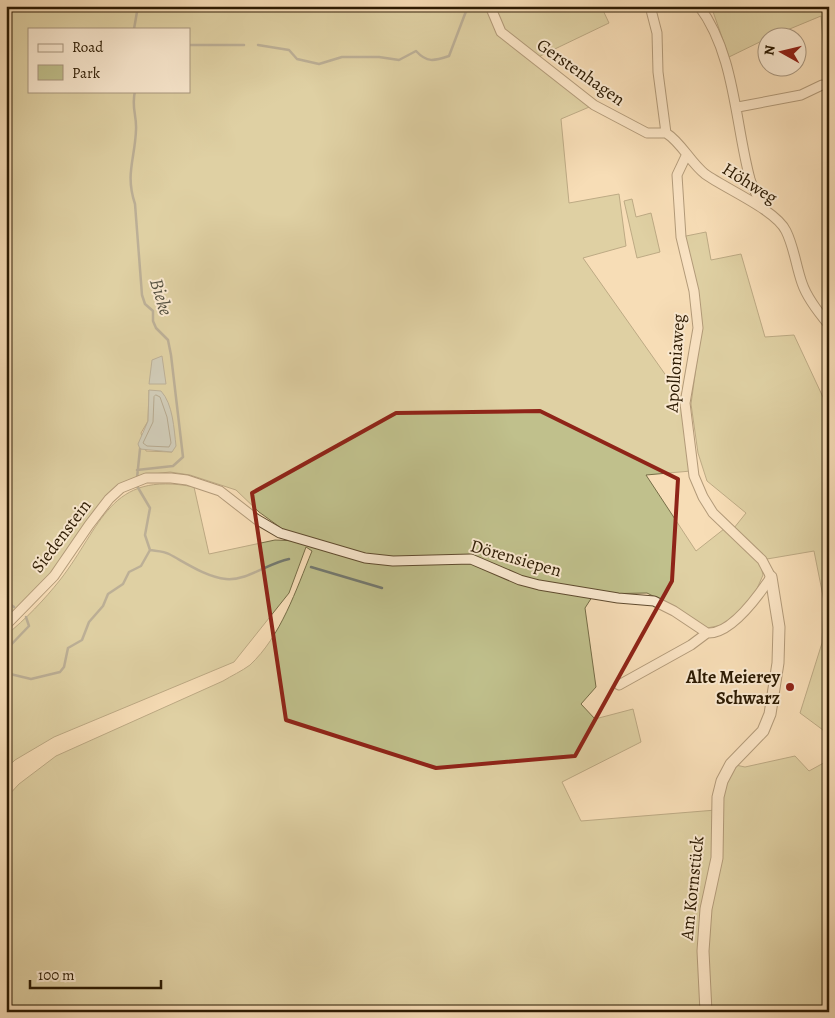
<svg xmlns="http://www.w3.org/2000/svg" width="835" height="1018" font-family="Alegreya,serif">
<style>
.green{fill:#c0c08c;stroke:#766d47;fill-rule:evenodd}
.water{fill:#a2b9ba;stroke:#737970}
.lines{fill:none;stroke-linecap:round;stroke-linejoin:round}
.shore{stroke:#676a5e;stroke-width:1}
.stream{stroke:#737970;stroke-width:2.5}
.minor-casing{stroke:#5f4b2f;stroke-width:11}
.tertiary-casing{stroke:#5f4b2f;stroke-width:13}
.minor{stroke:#fae9d0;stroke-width:9}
.tertiary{stroke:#fae9d0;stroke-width:11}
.marked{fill:none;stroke:#8f2418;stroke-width:4;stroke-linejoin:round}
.poi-dot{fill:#8f2418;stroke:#fae9d0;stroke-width:2}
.labels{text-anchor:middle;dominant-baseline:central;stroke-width:4;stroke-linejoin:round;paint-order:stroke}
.street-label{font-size:18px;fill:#2c1a02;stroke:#fae9d0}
.poi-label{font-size:18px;font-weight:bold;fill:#2c1a02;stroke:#fae9d0;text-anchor:end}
.water-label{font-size:19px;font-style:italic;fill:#555242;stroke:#fae9d0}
</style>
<rect width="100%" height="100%" fill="#f7ddb7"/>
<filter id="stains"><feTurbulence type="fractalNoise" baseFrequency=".004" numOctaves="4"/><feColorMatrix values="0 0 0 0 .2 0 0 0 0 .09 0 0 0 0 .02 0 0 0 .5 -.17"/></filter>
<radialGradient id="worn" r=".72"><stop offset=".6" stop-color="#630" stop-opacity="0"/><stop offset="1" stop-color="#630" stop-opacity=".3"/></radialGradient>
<!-- green -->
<path class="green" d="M6 6H601L609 23 534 59 594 105 561 119 569 203 619 194 626 246 583 258 684 401 691 471 646 475 696 551 724 529 760 562 763 575 752 600 722 625 707 628 673 606 647 593 594 594 585 608 596 687 581 704 595 719 633 709 641 742 562 782 581 821 716 810 731 764 745 767 795 756 809 771 829 760V1012H713L712 1007 694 1012H6V798L19 784 56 756 223 681C231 676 242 671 250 665 281 636 296 590 312 551L306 547 289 593 234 662 54 737 15 760 6 769V635C26 619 44 600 60 580 102 526 109 470 194 487L209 554 275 540 299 541 259 512 236 490 190 475 170 472 145 475 125 483 54 574 18 608 6 616ZM29 29H189V91H29ZM149 390 172 452 146 451 141 433 148 421Z
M711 6H829V113L821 16 768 38 729 57Z
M632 199 636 217 651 213 660 252 637 258 624 201Z
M706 232 711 260 741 254 765 337 794 335 829 410V742L823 730 800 713 822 643 824 601 814 551 767 559 734 528 746 513 707 481 698 453 691 404 701 331 681 237Z"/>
<!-- water -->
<path class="water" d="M162 356 166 384H149L152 360Z
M149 390 161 391C173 404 174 429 176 446L172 452 140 449 138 444 148 421Z"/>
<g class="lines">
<!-- shore -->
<path class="shore" d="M156 395 160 397 167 417 171 443 169 447 147 446 143 443 153 422 154 397Z"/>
<!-- stream -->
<path class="stream" d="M134 29 138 6
M189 45H244
M258 45 289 50 297 59 319 64 342 57H379L399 60 416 51C427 63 434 61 449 56L468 6
M135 91C131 108 137 115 136 130 135 159 125 174 135 204L142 295 145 304 153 311V321L156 328 168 340 171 355 183 457 173 466 137 470
M137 478 140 449
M150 550C156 551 164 551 169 554 186 563 206 577 226 579 247 581 268 563 289 559
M311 567 382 588
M6 601 14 607
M6 650 29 626 26 617
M6 673 31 679 60 672 64 667 68 648 82 640 89 622 103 606 108 594 123 584 129 572 141 566 150 550 145 535 150 508 137 486"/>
<!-- minor casing -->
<g class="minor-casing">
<path id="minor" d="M490 6 501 32 594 105 647 133H666
M650 6 657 33 658 72 666 133
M699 6C735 54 735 123 750 179 753 189 759 199 763 208
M738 107 801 95 822 85
M666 133C681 142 690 162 705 174 726 189 776 210 786 231 794 247 796 266 802 283 807 298 818 312 829 325
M6 625 54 576 89 525 109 499 121 488 146 478H171L187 480 220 491 256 519 280 533 365 558 393 561 471 559 520 580 539 585 618 598 654 601 674 611 707 633C731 635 759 595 771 577L762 560 713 513 703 497 694 476 685 403 698 328 694 291 681 237 677 175 686 156
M619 685 691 645 707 633"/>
</g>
<!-- tertiary casing -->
<g class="tertiary-casing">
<path id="tertiary" d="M706 1012 703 951 706 909 717 858 718 797 722 781 731 764 763 731 770 714 778 663 779 627 771 577"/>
</g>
<!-- minor -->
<use href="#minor" class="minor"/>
<!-- tertiary -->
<use href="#tertiary" class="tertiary"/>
</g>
<!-- marked area -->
<path d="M0 0H835V1018H0ZM540 411 678 479 672 581 575 756 436 768 286 720 252 493 396 413Z" fill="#f7ddb7" fill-opacity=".55" fill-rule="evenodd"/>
<path class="marked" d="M540 411 678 479 672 581 575 756 436 768 286 720 252 493 396 413Z"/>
<!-- markers -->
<circle class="poi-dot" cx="790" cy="687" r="5"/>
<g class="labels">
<!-- street labels -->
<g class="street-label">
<text transform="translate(581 72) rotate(35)">Gerstenhagen</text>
<text transform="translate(750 183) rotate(32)">Höhweg</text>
<text transform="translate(675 363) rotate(-86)">Apolloniaweg</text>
<text transform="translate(61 536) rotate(-53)">Siedenstein</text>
<text transform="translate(516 558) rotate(16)">Dörensiepen</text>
<text transform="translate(692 888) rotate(-84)">Am Kornstück</text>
</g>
<!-- poi labels -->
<g class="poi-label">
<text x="780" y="677">Alte Meierey<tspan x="780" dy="21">Schwarz</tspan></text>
</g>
<!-- water labels -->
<g class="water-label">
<text transform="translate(161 297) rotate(73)">Bieke</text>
</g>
</g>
<!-- margin -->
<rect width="835" height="1018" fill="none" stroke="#f7ddb7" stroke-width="25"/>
<rect x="8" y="8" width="820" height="1003" fill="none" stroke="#2c1a02" stroke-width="2.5"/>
<rect x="12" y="12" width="810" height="993" fill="none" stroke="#2c1a02"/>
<!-- legend -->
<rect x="28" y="28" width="162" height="65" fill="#fae9d0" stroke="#a8967e"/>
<rect x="38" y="44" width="25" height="8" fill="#fae9d0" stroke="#a8967e"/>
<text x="72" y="52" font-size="15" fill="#2c1a02">Road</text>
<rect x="38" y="65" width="25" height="15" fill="#c0c08c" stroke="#a8967e"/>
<text x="72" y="78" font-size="15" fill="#2c1a02">Park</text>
<!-- north arrow -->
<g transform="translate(782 52) rotate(278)"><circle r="24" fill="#fae9d0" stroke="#a8967e"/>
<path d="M0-4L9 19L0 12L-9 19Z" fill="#8f2418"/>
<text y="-8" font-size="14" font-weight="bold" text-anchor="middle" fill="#2c1a02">N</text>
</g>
<!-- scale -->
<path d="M30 980v8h131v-8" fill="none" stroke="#2c1a02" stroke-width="2.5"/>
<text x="38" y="980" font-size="15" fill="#2c1a02" stroke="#fae9d0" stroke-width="4" paint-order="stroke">100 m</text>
<rect width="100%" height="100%" filter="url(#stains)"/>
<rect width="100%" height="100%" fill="url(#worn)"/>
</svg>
